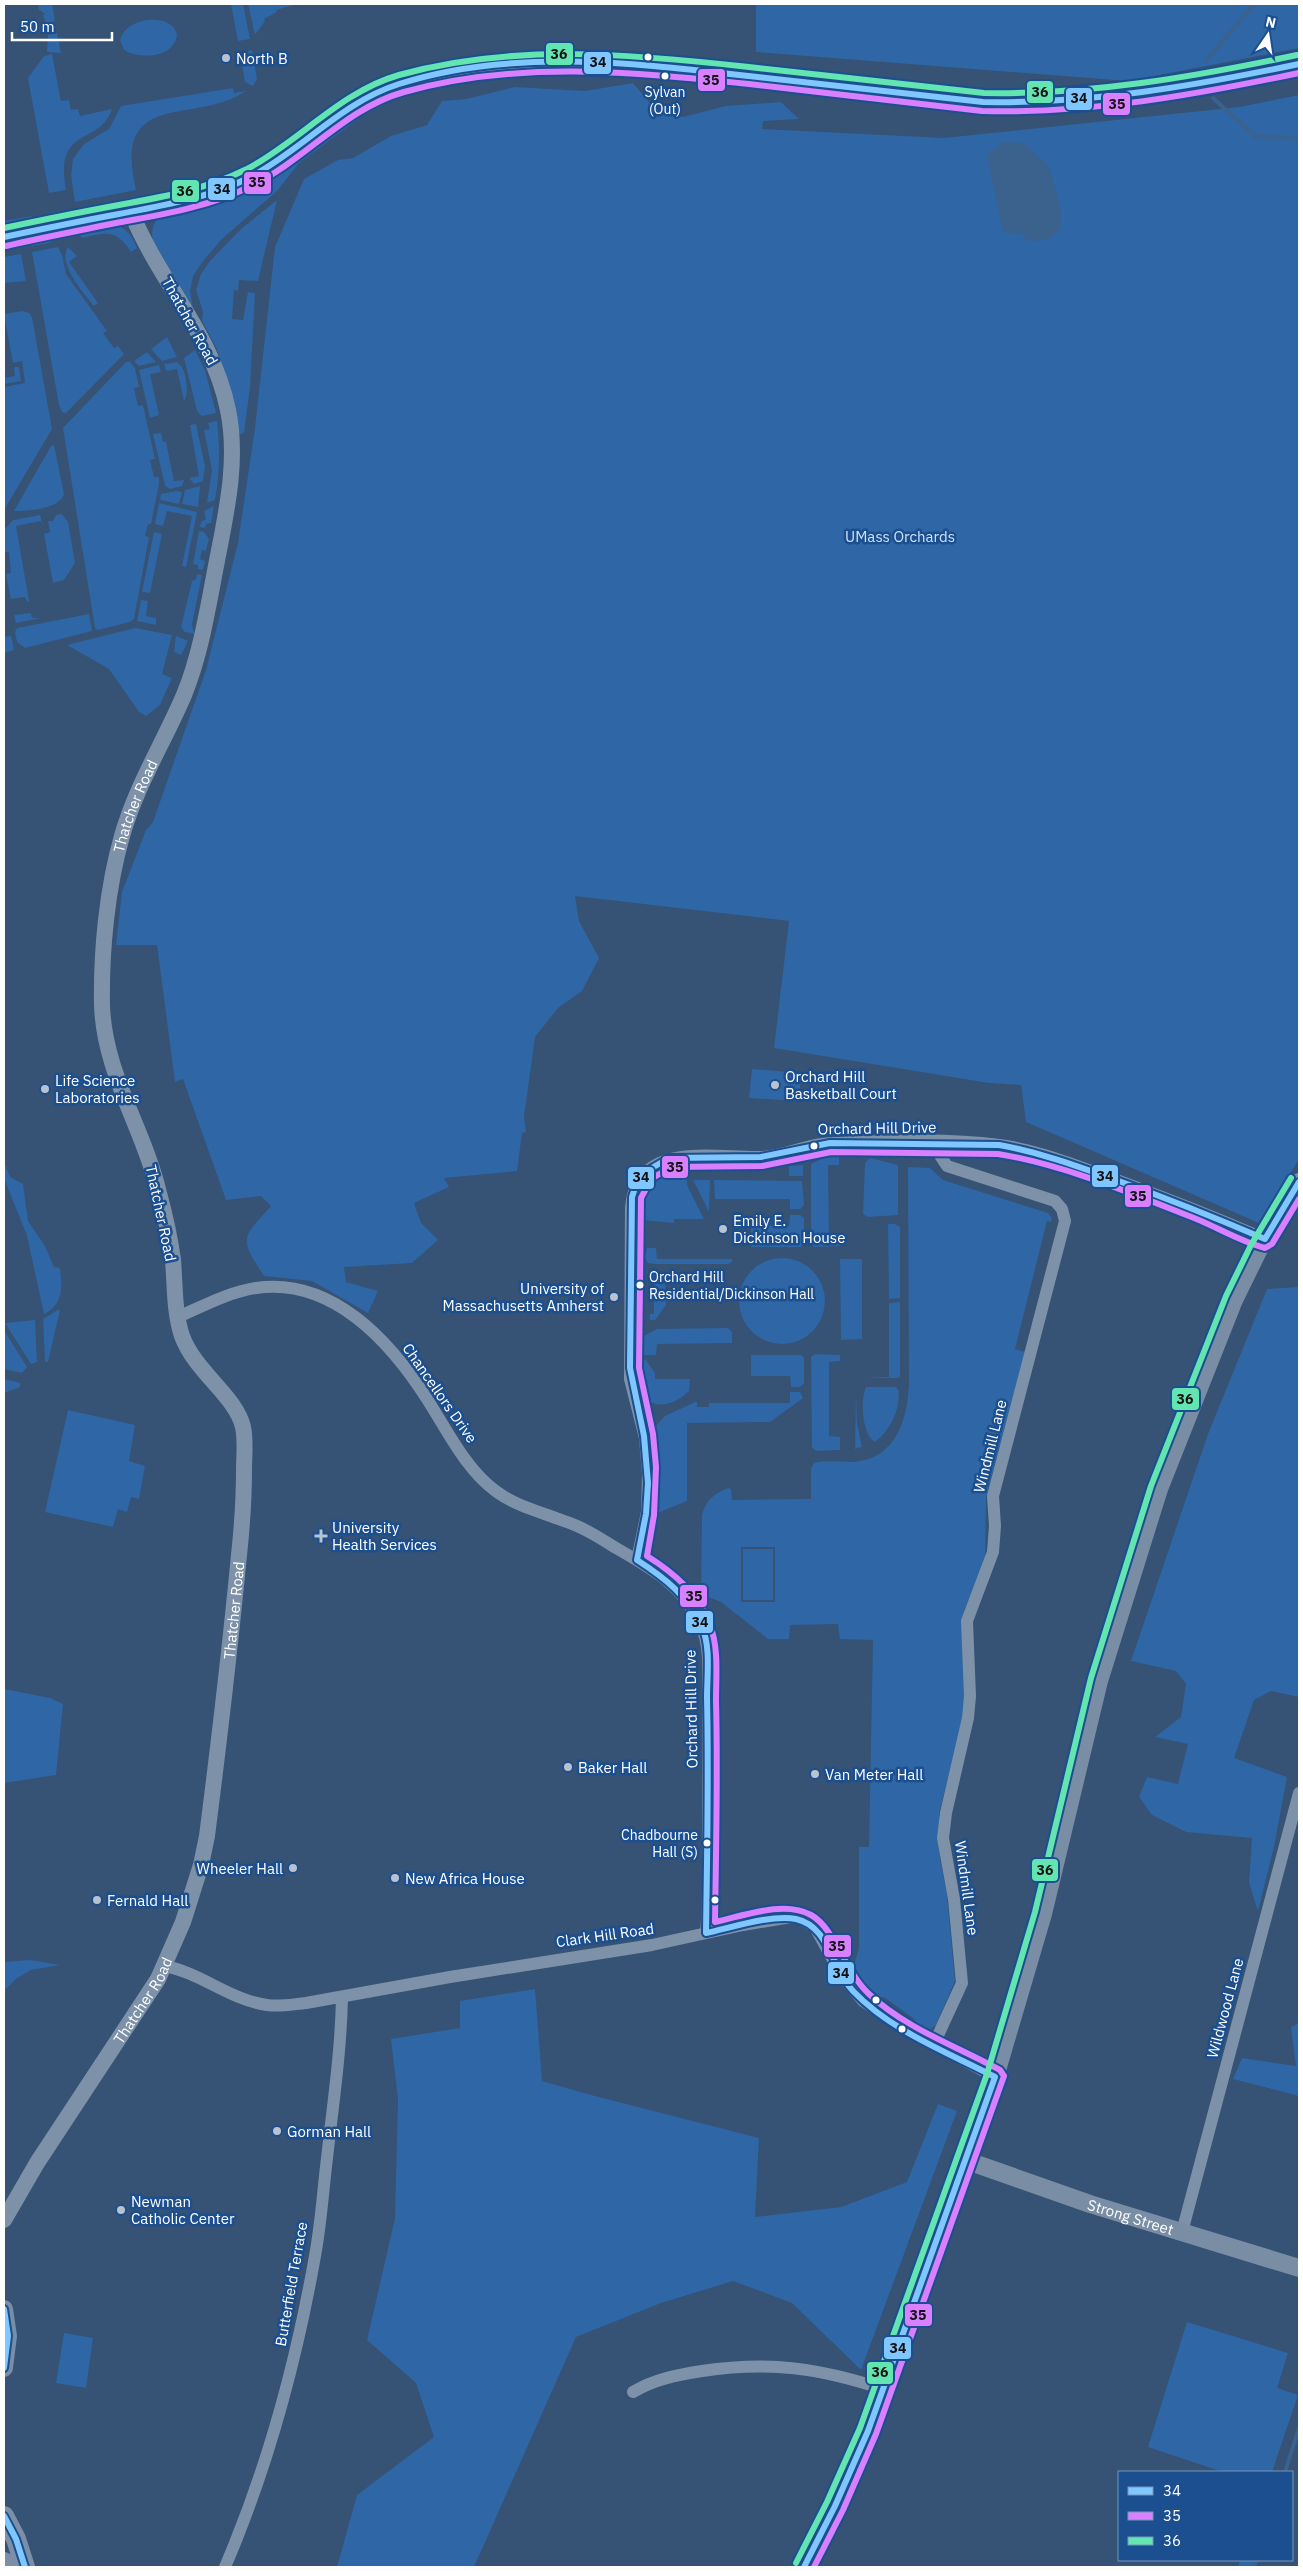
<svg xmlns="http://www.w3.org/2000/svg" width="1303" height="2571" font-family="'IBM Plex Sans',sans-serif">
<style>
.green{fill:#2f66a5;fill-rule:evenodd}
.water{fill:#3b618d}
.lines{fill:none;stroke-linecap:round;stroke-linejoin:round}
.stream{stroke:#3b618d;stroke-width:4}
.minor{stroke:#7d92a8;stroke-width:12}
.tertiary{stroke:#7d92a8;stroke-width:16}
.secondary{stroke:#798da4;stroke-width:18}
.primary{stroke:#7d8ea7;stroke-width:20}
.bus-1-casing{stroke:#1b4f8f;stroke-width:10}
.bus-2-casing{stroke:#1b4f8f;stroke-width:10}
.bus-3-casing{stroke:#1b4f8f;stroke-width:10}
.bus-1{stroke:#80c6ff;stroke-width:6}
.bus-2{stroke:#d880ff;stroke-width:6}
.bus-3{stroke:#63e5b2;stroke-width:6}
.bus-dot{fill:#fff;stroke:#1b4f8f;stroke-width:2}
.poi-dot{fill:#b9c2ce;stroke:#1b4f8f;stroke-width:2}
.labels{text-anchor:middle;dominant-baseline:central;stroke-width:5;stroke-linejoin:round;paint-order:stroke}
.bus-label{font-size:14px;fill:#fff;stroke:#1b4f8f}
.poi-label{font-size:15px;fill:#fff;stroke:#1b4f8f;text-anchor:start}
.street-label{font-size:15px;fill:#fff;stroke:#1b4f8f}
.park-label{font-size:15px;fill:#cfe3fa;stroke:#1b4f8f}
.line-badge{stroke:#1b4f8f;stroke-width:2}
.pale-badge-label{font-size:14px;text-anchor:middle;font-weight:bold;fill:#111}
</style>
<rect width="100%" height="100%" fill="#365274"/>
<!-- green -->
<path class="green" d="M38 4H52L55 21 46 23 43 15 45 14 39 10Z
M231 4H243L250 39 238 41Z
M248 4H298L276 10 277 12 264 19 265 21 255 35Z
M756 4H1299V48L1128 81 756 52Z
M147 20C159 19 173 21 177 34 175 58 141 60 124 50L120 40C123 28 135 22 147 20Z
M57 33 61 53 47 52 48 35Z
M252 50 257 79 253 86 245 82 240 53Z
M52 54 61 101 69 100 71 110 78 109 80 116 112 109C100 147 54 124 66 190L49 193 28 78 44 56Z
M633 83 656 110 683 117 726 106 781 102 799 119 763 121 762 129 944 138 1239 107 1299 95V1159L1259 1223 1026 1122 1021 1085 989 1083 774 1048 789 921 575 896 579 921 599 958 582 991 558 1008 535 1037 524 1117 526 1132 522 1133 517 1171 444 1178 449 1187 414 1203 421 1223 438 1240 412 1263 344 1267 346 1282 378 1291 368 1313 312 1281 264 1276C239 1238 241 1239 271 1206L261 1196 226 1200 183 1079 175 1082 157 945H116L122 892 146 830 153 822 206 670 238 543 255 428 275 247 304 179 338 160 353 158 391 136 427 125 442 101 466 99 515 87 585 91Z
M233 88 234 93 246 91C195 126 112 87 136 190L75 202 71 176 73 159 84 144 109 129 121 106Z
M388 98 385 104 362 116 299 163 277 191 222 239 204 260 193 276 190 291 193 307 153 241C151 233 152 223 160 217 174 207 217 202 236 193 267 180 294 160 321 141 344 126 362 108 388 98Z
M140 196 134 202 78 213 77 208Z
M277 200 258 281 239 280 238 291 234 290 232 319 243 320 248 292 255 293 250 387 244 433 239 435 230 386 216 347 202 321 203 312 196 290 201 274 210 261 241 229Z
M69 210 70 215 57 217 48 213Z
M32 216 28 222 10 226 4 221Z
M110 225C125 225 132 235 137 248L131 252C115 228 107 233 81 238L80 231Z
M69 233 49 243 31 246 30 240Z
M58 247 62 255 66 274 107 331 103 333 114 348 118 346 124 354 66 413 62 412 59 405 32 252Z
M68 247 77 256 69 262 98 303 94 306C84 294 57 263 68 247Z
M21 254 26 281 4 283V257Z
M22 311 29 313 32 317 52 429 4 510V387L25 383 22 361 13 363 4 314Z
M167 337 177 357 162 361 151 349Z
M195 350 205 370 216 413 202 416 197 411 184 358Z
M147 352 156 362 139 366 134 361Z
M126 362H130L135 368 139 387 134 388 138 406 143 405 155 459 150 460 154 477H159V484L151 524H148L145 536 149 537 134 619 130 622 98 630 95 628 63 428Z
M177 362C186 367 190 392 184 401L177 369 166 371 164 364Z
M159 365 161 372 150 374 159 415 150 418 139 370Z
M14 367H19L21 381 4 384V378L15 376Z
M217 421C220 448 220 473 215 500L207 503 212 470 204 430 210 429 208 423Z
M196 424 205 466 203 481 194 484 189 478 199 476 190 425Z
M161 433 163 442H166L174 481 184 480 182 486 170 489 165 486 153 434Z
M54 445 64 494C60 509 28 511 14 511L51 446Z
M200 486 198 507 182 504 185 490Z
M176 491 182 492 179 504 160 500 161 494Z
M159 503 197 512 186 567 182 566 192 516 167 511 163 526 155 524Z
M214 506 211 523 206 524 205 528 200 527 201 522 206 519 204 511Z
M62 514 68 522 75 563 64 580 53 583 44 534 50 532 48 521H53L56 515Z
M40 515 44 529 41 521 16 526 29 601 27 602 25 597 11 599 6 574 11 573 9 552H4V530L13 520Z
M199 531 204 532 209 539 206 551 202 550 200 559 205 561 203 570 198 569V565L193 564Z
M154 532 162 534 150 593 142 592Z
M197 574 202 575 192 624 194 634 185 632 181 627 192 581 196 579Z
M141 600 148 601 146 616 156 618V625L137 621Z
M31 613 32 618H41L16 623 14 615Z
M89 614 92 631 25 648 17 642 15 632 17 628Z
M135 628 172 635 162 674 172 678 160 705 146 716 139 712 109 669 67 645Z
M11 636 14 650 4 653V637Z
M176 636 188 641 181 655 174 652Z
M752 1069 801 1073 799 1101 749 1098Z
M831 1154H839V1165H828L829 1240H840V1246L814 1247 811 1243V1164Z
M870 1158 898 1165V1215L868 1217 863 1214 865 1163Z
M4 1162 10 1177 23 1184 28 1221 45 1246 54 1267 60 1268C62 1287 64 1304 44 1314L27 1236 4 1178Z
M678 1163 686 1165 687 1185 704 1219H674V1223L642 1220C643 1190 646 1173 678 1163Z
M803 1165V1176H789V1166Z
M908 1167 930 1168 943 1180 1048 1213 1052 1218 1051 1222 1047 1221 1015 1349 1025 1352 986 1497 985 1561 964 1611 965 1709 939 1814 940 1858 947 1895 955 1981 936 2025 928 2031 921 2029 914 2019 884 1997C870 2001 858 1985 851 1975L859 1948V1847H869L873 1640 840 1639 838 1624 790 1625 789 1639H768L721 1602 701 1594 702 1515C706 1500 713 1494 728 1488L731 1489 732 1500 811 1499V1469L814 1463C826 1460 840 1462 853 1462 896 1459 907 1420 909 1385ZM741 1547H775V1602H741Z
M693 1180H710L709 1212Z
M714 1180 802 1181 804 1205 800 1209H790V1199H715Z
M790 1215H800L804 1218V1243L801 1247H751V1226H789Z
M888 1224H895L900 1227V1298L889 1299Z
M647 1248H656L657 1259H732V1262L728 1264H655L648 1263 645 1258Z
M739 1301a43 43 0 1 1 86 0a43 43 0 1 1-86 0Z
M840 1259H862V1339L841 1340Z
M650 1274H655L665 1284 666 1305 655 1320H650V1314H654V1282L650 1281Z
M1299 1287V1697L1271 1691 1254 1700 1234 1758 1287 1777 1274 1847 1258 1911 1249 1883 1252 1838 1186 1832 1152 1815 1139 1797 1147 1777 1178 1784 1188 1744 1155 1737 1181 1717 1186 1684 1176 1671 1131 1661 1208 1434 1267 1289Z
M900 1302V1377L898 1378H864L889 1377V1303Z
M58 1310H60L48 1362H45L43 1319Z
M35 1320 37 1362 31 1364 5 1323Z
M728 1328 732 1332V1343L657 1344 656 1355H640L642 1337 657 1329Z
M4 1330 27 1367 22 1373 4 1369Z
M815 1354 840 1355V1361L829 1362V1436L840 1437V1450L816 1451 812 1447 811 1357Z
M751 1355H801L804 1358V1383L800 1387H791L790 1376H751Z
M640 1360H646L655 1373V1379H690L689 1391C673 1407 649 1412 638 1387L641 1386Z
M4 1379 20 1383V1387L4 1393Z
M866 1387H896L899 1391C899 1412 891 1429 875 1442 862 1435 860 1400 866 1387Z
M790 1392H800L803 1398 770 1422 687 1423V1501L655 1514 657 1489 653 1429 665 1416 695 1402H697V1407H709V1403H790Z
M856 1392 857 1423 862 1447 855 1449Z
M68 1410 135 1425 129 1461 145 1466 139 1499 131 1497 127 1512 118 1509 113 1527 45 1512Z
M743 1549H773V1600H743Z
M4 1689 50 1698 63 1704 56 1775 4 1783Z
M30 1960 60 1965 31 1970 16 1979 4 1991V1962Z
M535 1989 542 2081 591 2095 759 2138 755 2217 841 2207 907 2182 938 2104 957 2111 861 2370 792 2303 733 2281 661 2303 576 2337 474 2567H337L357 2495 434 2437 416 2383 367 2340 395 2218 398 2099 391 2039 460 2028V2001Z
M1299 2023V2096L1233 2079 1242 2058 1296 2066 1291 2027Z
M1187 2322 1288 2353 1277 2388 1298 2395 1272 2472H1223L1148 2447Z
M64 2333 93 2338 86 2388 56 2383Z
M1240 2560H1255L1253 2567H1238Z"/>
<!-- water -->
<path class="water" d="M1003 142 1023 143 1048 165 1061 208 1060 230 1047 240 1029 241 1022 234 1005 232 1001 224 987 155Z"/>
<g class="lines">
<!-- stream -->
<path class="stream" d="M1206 61 1254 4
M1213 98 1255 136 1299 139
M1285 2472 1299 2428
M1254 2567 1256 2560"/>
<!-- minor -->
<path class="minor" d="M932 1143 947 1166 1055 1201 1062 1209 1065 1221 993 1496 995 1526 993 1552 967 1621 970 1696 968 1718 946 1813 943 1838 954 1899 962 1983 934 2044
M178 1317C203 1306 229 1292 256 1288 332 1277 390 1341 427 1399 447 1430 466 1470 497 1492 518 1507 541 1512 564 1521 583 1527 600 1538 616 1548 651 1568 685 1587 701 1625 712 1650 707 1682 708 1708 709 1752 708 1796 708 1840 708 1871 709 1902 706 1933
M637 1560 647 1512 648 1474 645 1438 630 1379 631 1208C636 1140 711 1158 760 1157 785 1157 807 1143 833 1143 887 1141 945 1138 999 1145 1038 1150 1074 1165 1111 1178 1163 1197 1214 1217 1265 1239
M165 1966C201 1973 230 2000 267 2005 280 2007 294 2004 306 2003L450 1977 652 1945 743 1925 791 1917 800 1918 815 1927 842 1976 863 2001 909 2031 995 2077
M1182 2232 1299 1793
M633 2392C655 2379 677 2375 702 2371 770 2361 819 2368 883 2389
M225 2567C268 2467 296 2363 315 2256 321 2224 323 2191 327 2158 333 2104 341 2051 342 1997"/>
<!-- tertiary -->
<g class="tertiary">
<path d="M4 237C46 228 87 220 129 212 171 204 214 196 252 176 303 149 343 101 399 84 516 50 615 62 734 74 817 83 900 93 983 102 1090 107 1195 86 1299 64"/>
<path id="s1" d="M4 2220 37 2163 158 1979 183 1922 201 1865 207 1836C219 1742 230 1649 239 1555 242 1527 244 1499 244 1470 244 1456 246 1441 243 1427 236 1396 195 1372 182 1336 174 1312 175 1284 173 1260 170 1237 165 1215 159 1193 144 1129 104 1073 102 1005 101 952 107 888 122 836 136 786 164 742 184 695 200 656 207 613 215 571 225 518 239 463 228 410 213 335 159 281 131 212"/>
</g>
<!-- secondary -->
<g class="secondary">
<path id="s2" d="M965 2160 1090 2204 1299 2268"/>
<path d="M4 2309 8 2336 4 2368"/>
<path d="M804 2567 835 2506 868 2431 995 2077 1043 1914 1099 1681 1159 1489 1234 1300 1259 1249 1299 1182"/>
</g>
<!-- primary -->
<path class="primary" d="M4 2516 16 2539 25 2567
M4 2562 7 2567"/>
<!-- bus-1 casing -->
<g class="bus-1-casing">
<path id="bus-1" d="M4 237C42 229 81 221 119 214 164 205 211 198 252 176 303 149 342 102 399 84 511 48 634 63 749 76 827 84 905 93 983 102 1091 104 1194 86 1299 64
M4 2309 8 2336 4 2368
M4 2516 16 2539 25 2567
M804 2567 835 2506 868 2431 995 2077C947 2052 891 2031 853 1991 832 1969 829 1926 796 1919 772 1914 730 1928 706 1933 707 1855 709 1776 707 1698 707 1676 711 1647 702 1627 688 1596 665 1578 637 1560L646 1514 648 1483 644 1436 630 1368 632 1197 636 1185 645 1172 669 1158 761 1157 830 1143 999 1145C1039 1152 1077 1166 1116 1180 1166 1198 1216 1218 1265 1239L1299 1182"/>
</g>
<!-- bus-2 casing -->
<g class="bus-2-casing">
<path id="bus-2" d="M6 246C44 237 82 230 121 222 166 214 212 206 253 185 306 159 346 108 404 92 518 60 634 72 749 84 827 93 904 102 982 111 1090 114 1194 95 1299 73
M814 2567 843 2510 876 2434 1004 2076 1000 2070C956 2046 905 2028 869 1994 845 1972 835 1928 811 1915 784 1900 743 1916 715 1922 716 1848 718 1774 716 1701 716 1676 719 1648 710 1625 699 1594 674 1573 647 1556L654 1515 656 1467 653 1434 639 1368 641 1198 651 1179 671 1167 762 1166 831 1152 998 1154C1062 1164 1133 1194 1194 1218 1217 1227 1241 1242 1265 1248L1272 1244 1299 1199"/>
</g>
<!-- bus-3 casing -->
<g class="bus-3-casing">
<path id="bus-3" d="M4 228C42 220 81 212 119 205 163 197 207 189 247 169 300 141 340 92 399 75 514 43 632 54 749 67 828 75 905 85 984 93 1090 95 1193 77 1297 55
M796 2563 827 2502 860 2428 987 2074 1035 1912 1091 1678 1151 1486 1226 1296 1251 1245 1291 1178"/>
</g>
<!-- bus-1 -->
<use href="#bus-1" class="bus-1"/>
<!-- bus-2 -->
<use href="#bus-2" class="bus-2"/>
<!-- bus-3 -->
<use href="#bus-3" class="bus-3"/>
</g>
<!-- markers -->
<g class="bus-dot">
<circle cx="648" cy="57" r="4.5"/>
<circle cx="665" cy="76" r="4.5"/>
<circle cx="814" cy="1146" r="4.5"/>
<circle cx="640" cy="1285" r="4.5"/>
<circle cx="707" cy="1843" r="4.5"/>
<circle cx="715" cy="1900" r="4.5"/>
<circle cx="876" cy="2000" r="4.5"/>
<circle cx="902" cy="2029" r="4.5"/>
</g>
<g class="poi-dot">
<circle cx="226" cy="58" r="5"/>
<circle cx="775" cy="1085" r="5"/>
<circle cx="45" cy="1089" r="5"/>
<circle cx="723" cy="1229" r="5"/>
<circle cx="614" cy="1297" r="5"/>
<path d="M318.5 1528.5h5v5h5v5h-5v5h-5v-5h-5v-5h5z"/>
<circle cx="568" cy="1767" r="5"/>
<circle cx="815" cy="1774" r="5"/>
<circle cx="293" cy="1868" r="5"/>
<circle cx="395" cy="1878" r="5"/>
<circle cx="97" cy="1900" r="5"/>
<circle cx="277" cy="2131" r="5"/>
<circle cx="121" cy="2210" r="5"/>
</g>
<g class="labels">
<!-- bus labels -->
<g class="bus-label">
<text x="665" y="92">Sylvan<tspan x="665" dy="17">(Out)</tspan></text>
<text x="649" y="1277" text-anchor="start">Orchard Hill<tspan x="649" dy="17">Residential/Dickinson Hall</tspan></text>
<text x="698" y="1835" text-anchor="end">Chadbourne<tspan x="698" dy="17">Hall (S)</tspan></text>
</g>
<!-- poi labels -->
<g class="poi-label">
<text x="236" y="58">North B</text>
<text x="785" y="1076">Orchard Hill<tspan x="785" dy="17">Basketball Court</tspan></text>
<text x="55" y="1080">Life Science<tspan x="55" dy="17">Laboratories</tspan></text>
<text x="733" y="1220">Emily E.<tspan x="733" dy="17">Dickinson House</tspan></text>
<text x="604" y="1288" text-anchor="end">University of<tspan x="604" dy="17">Massachusetts Amherst</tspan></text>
<text x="332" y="1527">University<tspan x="332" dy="17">Health Services</tspan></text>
<text x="578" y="1767">Baker Hall</text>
<text x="825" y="1774">Van Meter Hall</text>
<text x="283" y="1868" text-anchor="end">Wheeler Hall</text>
<text x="405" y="1878">New Africa House</text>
<text x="107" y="1900">Fernald Hall</text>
<text x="287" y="2131">Gorman Hall</text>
<text x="131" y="2201">Newman<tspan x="131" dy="17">Catholic Center</tspan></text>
</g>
<!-- street labels -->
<g class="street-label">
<text transform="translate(190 321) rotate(61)">Thatcher Road</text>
<text stroke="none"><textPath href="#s1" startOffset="1505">Thatcher Road</textPath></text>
<text transform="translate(877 1128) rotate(-1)">Orchard Hill Drive</text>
<text transform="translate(161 1213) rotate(78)">Thatcher Road</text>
<text transform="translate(440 1393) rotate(55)">Chancellors Drive</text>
<text transform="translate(990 1446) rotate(-76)">Windmill Lane</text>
<text stroke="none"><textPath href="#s1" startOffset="665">Thatcher Road</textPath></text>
<text transform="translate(691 1709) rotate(-91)">Orchard Hill Drive</text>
<text transform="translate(967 1888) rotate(82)">Windmill Lane</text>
<text transform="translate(605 1935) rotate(-8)">Clark Hill Road</text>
<text stroke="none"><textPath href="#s1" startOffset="260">Thatcher Road</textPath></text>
<text transform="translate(1225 2008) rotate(-75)">Wildwood Lane</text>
<text stroke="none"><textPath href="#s2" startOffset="175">Strong Street</textPath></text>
<text transform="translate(291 2284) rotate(-80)">Butterfield Terrace</text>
</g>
<!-- park labels -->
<g class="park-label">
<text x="900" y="536">UMass Orchards</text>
</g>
</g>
<g class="line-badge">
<rect x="545" y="42" width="29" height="24" rx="5" fill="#63e5b2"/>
<rect x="583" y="51" width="29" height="24" rx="5" fill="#80c6ff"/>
<rect x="697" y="68" width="29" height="24" rx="5" fill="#d880ff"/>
<rect x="1026" y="80" width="28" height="24" rx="5" fill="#63e5b2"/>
<rect x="1065" y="87" width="28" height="24" rx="5" fill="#80c6ff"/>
<rect x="1102" y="92" width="29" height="24" rx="5" fill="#d880ff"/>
<rect x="243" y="171" width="29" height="24" rx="5" fill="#d880ff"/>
<rect x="207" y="177" width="29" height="24" rx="5" fill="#80c6ff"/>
<rect x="171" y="179" width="29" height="24" rx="5" fill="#63e5b2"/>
<rect x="661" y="1155" width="28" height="24" rx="5" fill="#d880ff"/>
<rect x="1091" y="1164" width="28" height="24" rx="5" fill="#80c6ff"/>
<rect x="627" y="1166" width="28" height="24" rx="5" fill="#80c6ff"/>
<rect x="1124" y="1184" width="28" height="24" rx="5" fill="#d880ff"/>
<rect x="1171" y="1387" width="29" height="24" rx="5" fill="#63e5b2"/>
<rect x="679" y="1584" width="29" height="24" rx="5" fill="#d880ff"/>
<rect x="685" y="1610" width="29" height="24" rx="5" fill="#80c6ff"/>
<rect x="1031" y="1858" width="28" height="24" rx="5" fill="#63e5b2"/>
<rect x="823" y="1934" width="29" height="24" rx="5" fill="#d880ff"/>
<rect x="827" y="1961" width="28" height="24" rx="5" fill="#80c6ff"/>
<rect x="904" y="2303" width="29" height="24" rx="5" fill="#d880ff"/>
<rect x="883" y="2336" width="29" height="24" rx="5" fill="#80c6ff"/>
<rect x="866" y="2361" width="28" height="24" rx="5" fill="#63e5b2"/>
</g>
<g class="pale-badge-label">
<text x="559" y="59">36</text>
<text x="598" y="67">34</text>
<text x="711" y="85">35</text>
<text x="1040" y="97">36</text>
<text x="1079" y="103">34</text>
<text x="1117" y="109">35</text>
<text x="257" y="187">35</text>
<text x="222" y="194">34</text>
<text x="185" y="196">36</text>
<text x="675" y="1172">35</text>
<text x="1105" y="1181">34</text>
<text x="641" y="1182">34</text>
<text x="1138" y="1201">35</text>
<text x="1185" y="1404">36</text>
<text x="694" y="1601">35</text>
<text x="700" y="1627">34</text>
<text x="1045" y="1875">36</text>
<text x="837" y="1951">35</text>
<text x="841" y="1978">34</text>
<text x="918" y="2320">35</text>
<text x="898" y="2353">34</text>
<text x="880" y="2377">36</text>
</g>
<!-- border -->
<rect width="1303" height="2571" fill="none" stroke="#ffffff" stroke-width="10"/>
<!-- legend -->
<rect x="1118" y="2471" width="175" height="90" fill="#1b4f8f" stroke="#7695bc"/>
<rect x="1128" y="2487" width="25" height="8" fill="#80c6ff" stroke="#7695bc"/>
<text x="1163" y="2496" font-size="15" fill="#ffffff">34</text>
<rect x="1128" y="2512" width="25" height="8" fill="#d880ff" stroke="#7695bc"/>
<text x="1163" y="2521" font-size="15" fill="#ffffff">35</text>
<rect x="1128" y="2537" width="25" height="8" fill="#63e5b2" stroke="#7695bc"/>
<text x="1163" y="2546" font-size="15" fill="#ffffff">36</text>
<!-- north arrow -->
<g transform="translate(1268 35) rotate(13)" stroke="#1b4f8f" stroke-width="4" paint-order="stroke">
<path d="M0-4L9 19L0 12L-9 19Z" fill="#ffffff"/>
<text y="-8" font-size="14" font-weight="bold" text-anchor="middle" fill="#ffffff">N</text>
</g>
<!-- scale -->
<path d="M12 32v8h100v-8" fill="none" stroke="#ffffff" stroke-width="2.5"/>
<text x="20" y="32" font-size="15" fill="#ffffff" stroke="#1b4f8f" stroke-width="4" paint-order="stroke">50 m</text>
</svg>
